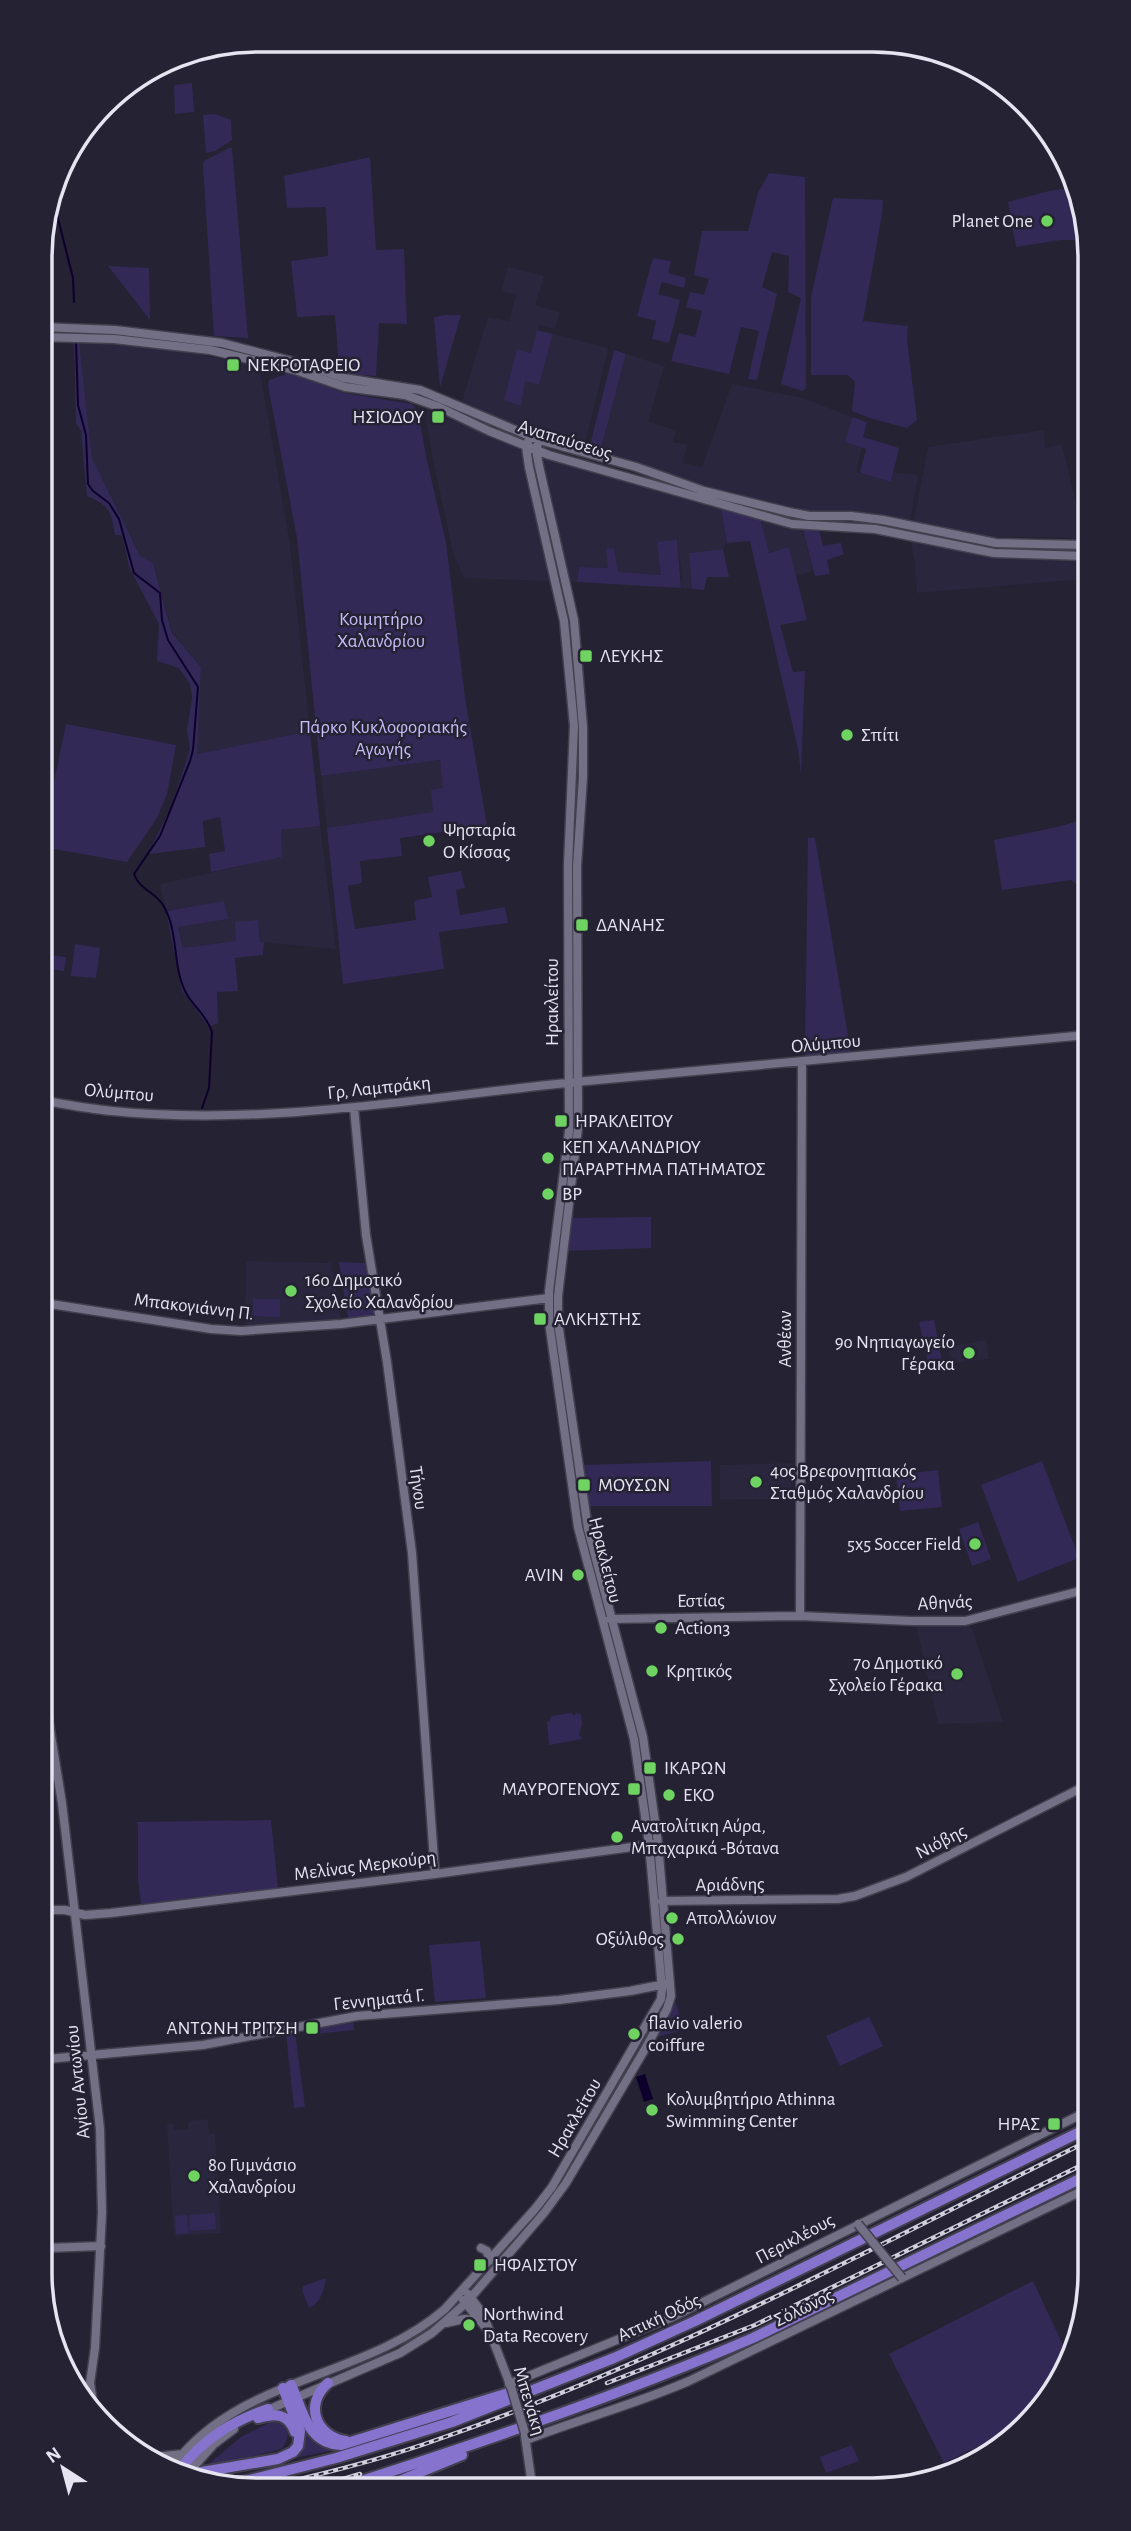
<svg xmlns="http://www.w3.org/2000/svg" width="1131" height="2531" font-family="'Alegreya Sans',sans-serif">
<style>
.built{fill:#2a263e}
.green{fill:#332957}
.water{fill:#0e002c}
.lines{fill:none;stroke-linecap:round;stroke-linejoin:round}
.stream{stroke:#0e002c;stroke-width:2}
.secondary-casing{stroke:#423f4e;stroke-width:11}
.highway-casing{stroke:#423f4e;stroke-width:14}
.secondary{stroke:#737085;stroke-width:8}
.highway{stroke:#8573cd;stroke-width:10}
.rail-casing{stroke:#d0cfdb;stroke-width:4.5}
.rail{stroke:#252233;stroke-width:2;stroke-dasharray:5;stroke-linecap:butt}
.secondary-bridge-casing{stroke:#423f4e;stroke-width:11;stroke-linecap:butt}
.secondary-bridge{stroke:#737085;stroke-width:8}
.poi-dot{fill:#6ed360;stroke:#252233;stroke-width:2.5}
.labels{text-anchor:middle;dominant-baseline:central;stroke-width:5;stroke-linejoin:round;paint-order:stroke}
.poi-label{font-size:19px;fill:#e5e4f0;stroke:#252233;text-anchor:start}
.street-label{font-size:19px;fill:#e5e4f0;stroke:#252233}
.park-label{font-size:19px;fill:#c5bcf9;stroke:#252233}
.rim{fill:none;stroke:#e5e4f0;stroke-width:3.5}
</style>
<rect width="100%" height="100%" fill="#252233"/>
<!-- built -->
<path class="built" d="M508 267 544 276 535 305 559 312 555 329 539 325 531 353 517 350 525 381 539 385 553 334 608 348 584 448 543 439 462 401 488 317 509 321 516 295 501 291Z
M79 341 147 345 259 366 290 544 310 731 197 754 201 667 173 633 153 563 140 556 92 458Z
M626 354 664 366 648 422 676 430 673 442 687 445 683 463 702 467 732 384 803 398 852 417 845 442 862 447 856 472 891 482 894 472 918 475 910 520 853 512 803 511 780 507 705 487 600 452Z
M427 410 520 448 615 472 721 508 727 543 723 549 689 553 692 589 681 588 682 577 677 540 661 575 617 572 614 548 608 568 579 567 577 582 464 578 453 553 432 455 426 420Z
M1044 430 1045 448 1062 444 1084 540 1056 537H985L914 521 928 447Z
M760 518 802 526 813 571 796 576 789 547 768 553Z
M910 537 993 557 1084 558 1085 579 917 593 915 564Z
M440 760 444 789 433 812 327 828 321 776Z
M320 826 336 949 260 942 258 920 236 941 183 948 178 927 227 919 224 902 166 910 160 884 281 857 280 830Z
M246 1261 331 1263 341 1319 245 1326Z
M986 1340 989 1359 951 1363 948 1347Z
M791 1463 792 1500 720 1499V1465Z
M970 1623 1003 1722 938 1724 916 1624 953 1625Z
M208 2119 209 2134H215L218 2183 216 2185 219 2189 221 2233 174 2236 167 2124H173L174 2130 188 2129V2123L191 2121Z"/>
<!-- green -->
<path class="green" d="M192 83 194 112 175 114 174 85Z
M215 114 231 120 232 140 215 151 206 153 203 115Z
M229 148H232L248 338 214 336 203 165 204 161Z
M370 157 376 250 404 249 407 324 379 323 376 376C364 375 349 375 339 368L335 315 297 317 291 261 328 256 326 207 287 208 284 176Z
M769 173 805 177 806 388 802 391 781 384 801 298 788 292 789 256 772 252 762 287 777 294 757 380 748 379 759 331 741 327 729 374 671 361 679 333 695 337 702 311 686 307 690 292 704 295 709 279 694 275 702 231H748L758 193Z
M1077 187 1083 201V240H1061L1016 247 1008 202 1049 191Z
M833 198 883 200 882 214 863 321 908 326 907 340 917 420 907 428 873 419 852 411 855 382 848 375H811V297Z
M653 258 671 261 668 273 686 278 684 288 662 282 658 294 680 300 669 343 652 339 656 321 637 316Z
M108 266 149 268 150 320Z
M447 315H461L440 387 434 317Z
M537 330 553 334 539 385 525 381 521 406 504 400 517 349 531 353Z
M74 341H79L92 458 140 556 153 563 172 633 201 667 197 754 310 731 320 826 281 830 282 857 211 872 209 854 225 851 220 817 203 821 205 847 148 854 172 805 190 749 187 730 192 698 190 684 179 668 157 661 159 624 129 567 123 538 121 535H115C111 511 110 506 87 496L81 431 76 423Z
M614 350 626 354 600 452 589 449Z
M289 373 344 393 412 404 418 411 427 461 446 542 465 698 487 826 400 838 402 856 360 861 362 883 348 886 355 929 416 920 414 901 432 897 428 877 461 871 465 888 456 890 460 915 505 907 508 923 439 932 444 969 343 984 327 828 433 812 431 790 443 788 440 760 321 776 297 538 268 386 269 380Z
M852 417 867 422 863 437 899 448 891 482 860 473 866 449 845 442Z
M721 508 760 518 769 553 789 547 807 620 780 625 793 672 805 671 801 774 798 749 750 541 727 543Z
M802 526 819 529 823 546 841 543 844 554 827 560 830 574 815 576Z
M677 540 681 588 577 582 579 567 608 568 606 549 614 548 618 572 661 575 657 542Z
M723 549 729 577H707L704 590 692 589 689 553Z
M66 724 176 745 167 794 157 818 127 862 43 847V809L51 796Z
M1085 819 1086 885 1079 886 1071 880 1002 890 994 840 1057 827Z
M808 838H815L851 1053 805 1057Z
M224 901 228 919 178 927 183 948 236 941 235 922 258 920 260 942H264L263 955 235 958 238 991 217 992 218 1023 209 1027 182 991 166 911Z
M75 944 100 948 96 978 71 976Z
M51 955 66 957 64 971 48 969Z
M651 1217V1248L567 1251 570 1218Z
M339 1262 367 1263 376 1316 348 1318Z
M253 1299H280V1317L253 1316Z
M934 1320 943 1366 929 1367 919 1322Z
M711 1461 712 1506H588L583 1465Z
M1042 1461 1079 1558 1018 1582 981 1485Z
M938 1470 942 1507 900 1511 896 1475Z
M978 1522 991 1559 972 1566 959 1529Z
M572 1713 574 1716 576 1713 581 1715 582 1724 579 1735 583 1739 549 1745 547 1721 549 1722 551 1716Z
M271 1820 278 1888 141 1904 138 1879V1825L136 1822Z
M480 1941 486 1998 435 2002 429 1945Z
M674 1997 684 2030 657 2037 668 2016Z
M869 2017 883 2046 840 2066 826 2036Z
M353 2020 354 2030 305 2035 304 2030Z
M295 2032 305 2107 294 2108 286 2034Z
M215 2213 216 2229 190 2231 189 2215Z
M187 2215 189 2233 176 2234 175 2216Z
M326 2278C324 2290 321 2303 309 2308L302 2290 303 2286Z
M1033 2281 1071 2362 1046 2406 1031 2420 944 2463 889 2354Z
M272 2421C288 2423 293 2437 281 2449L204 2468 241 2437Z
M303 2426C309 2442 318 2448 334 2450L290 2459 296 2454Z
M852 2445 859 2461 826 2473 820 2457Z"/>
<!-- water -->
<path class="water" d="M645 2074 653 2099 644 2102 636 2077Z"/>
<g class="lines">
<!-- stream -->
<path class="stream" d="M53 199 73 278 74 302
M76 342 78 405 86 435 88 484 93 491 109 503 119 519 134 573 160 593 162 620 168 640 198 687 193 750 190 761 160 836 134 874C139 889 155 892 163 905 179 931 172 964 185 991 192 1006 207 1015 212 1032L209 1088 202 1108"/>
<!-- secondary casing -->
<g class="secondary-casing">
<path id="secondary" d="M41 327 115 330 222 343 299 363 344 378 420 390 539 440 636 467 704 491 789 512 809 516H851L883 520 996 543 1084 545
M41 337 114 339 210 350 295 370 345 387 405 395 439 407 489 431 549 455 792 524 875 529 994 553 1084 556
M44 1101C66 1104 89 1109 112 1111 270 1127 429 1096 586 1081 752 1065 919 1050 1086 1035
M354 1108 366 1235 387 1362 412 1553 435 1874
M44 1303 211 1329 241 1331 341 1324 549 1298
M800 1616 802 1062
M610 1619 800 1616 911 1621H965L1088 1589
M46 1705 62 1803 100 2129 102 2213 95 2348 90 2383 95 2415
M662 1901 838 1899 855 1896 906 1877 1089 1784
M46 1910H65L85 1915 111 1913 435 1874 654 1844
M47 2059 203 2045 357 2016 559 2000 630 1991 665 1984
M47 2248 101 2246
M481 2248 487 2251 489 2261
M468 2294 483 2314 511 2387
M463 2300 486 2328
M446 2323 464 2319 479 2320
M509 2384 673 2317 1090 2110
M263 2412 400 2353 432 2333 466 2303 544 2213 566 2183 645 2049 667 2009 671 1996 658 1843 643 1737 588 1529 558 1322V1296L578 1128 577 866 583 777V727L574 620 539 466 536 450 539 440
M525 2436 532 2485
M526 2440C580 2419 636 2404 689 2381L1090 2187
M155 2457 183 2454
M173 2466C239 2376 365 2379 445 2309L535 2209 552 2187 661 1999 662 1989 649 1844 634 1739 578 1527 549 1322V1291L569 1131 568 865 574 726 564 621 529 467 526 447 530 437
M188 2473 214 2444 234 2429"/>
</g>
<!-- highway casing -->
<g class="highway-casing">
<path id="highway" d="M328 2383C304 2404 315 2436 346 2441
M291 2385C303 2410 307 2444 341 2445L521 2389
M258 2418C275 2413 288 2413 295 2432
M180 2469C204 2439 232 2421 268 2409
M190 2474 278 2459 293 2452 298 2446 300 2431 283 2388
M346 2486C483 2442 620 2395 753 2338L1090 2174
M387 2486 462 2455
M222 2487 336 2458 452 2422 614 2358 695 2321 1090 2127"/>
</g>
<!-- secondary -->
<use href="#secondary" class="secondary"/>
<!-- highway -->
<use href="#highway" class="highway"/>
<!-- rail casing -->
<g class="rail-casing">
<path id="rail" d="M607 2383 755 2325 1090 2161
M270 2486C327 2473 384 2459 439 2439 665 2361 876 2246 1090 2140
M320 2486 360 2474"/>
</g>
<!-- rail -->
<use href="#rail" class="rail"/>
<!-- secondary-bridge casing -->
<g class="secondary-bridge-casing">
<path id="secondary-bridge" d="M858 2224 902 2278
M511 2387 525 2433"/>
</g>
<!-- secondary-bridge -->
<use href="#secondary-bridge" class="secondary-bridge"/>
</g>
<!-- markers -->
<g class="poi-dot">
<circle cx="1047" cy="221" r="7"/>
<rect x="226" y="358" width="14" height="14" rx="3.5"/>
<rect x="431" y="410" width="14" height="14" rx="3.5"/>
<rect x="579" y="649" width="14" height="14" rx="3.5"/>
<circle cx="847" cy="735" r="7"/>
<circle cx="429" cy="841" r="7"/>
<rect x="575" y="918" width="14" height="14" rx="3.5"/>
<rect x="554" y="1114" width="14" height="14" rx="3.5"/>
<circle cx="548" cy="1158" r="7"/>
<circle cx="548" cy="1194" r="7"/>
<circle cx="291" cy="1291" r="7"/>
<rect x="533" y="1312" width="14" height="14" rx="3.5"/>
<circle cx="969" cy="1353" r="7"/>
<circle cx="756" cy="1482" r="7"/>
<rect x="577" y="1478" width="14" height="14" rx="3.5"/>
<circle cx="975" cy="1544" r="7"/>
<circle cx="578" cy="1575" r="7"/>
<circle cx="661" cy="1628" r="7"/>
<circle cx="652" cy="1671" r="7"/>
<circle cx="957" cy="1674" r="7"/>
<rect x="643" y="1761" width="14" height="14" rx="3.5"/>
<rect x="627" y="1782" width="14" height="14" rx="3.5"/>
<circle cx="669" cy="1795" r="7"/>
<circle cx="617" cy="1837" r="7"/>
<circle cx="672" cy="1918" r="7"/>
<circle cx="678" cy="1939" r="7"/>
<rect x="305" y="2021" width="14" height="14" rx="3.5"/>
<circle cx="634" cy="2034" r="7"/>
<circle cx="652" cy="2110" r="7"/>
<rect x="1047" y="2117" width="14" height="14" rx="3.5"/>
<circle cx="194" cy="2176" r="7"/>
<rect x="473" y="2258" width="14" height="14" rx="3.5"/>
<circle cx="469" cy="2325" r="7"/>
</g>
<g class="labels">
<!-- poi labels -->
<g class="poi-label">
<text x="1033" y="221" text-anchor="end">Planet One</text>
<text x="247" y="365">ΝΕΚΡΟΤΑΦΕΙΟ</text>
<text x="424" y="417" text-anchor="end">ΗΣΙΟΔΟΥ</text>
<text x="600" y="656">ΛΕΥΚΗΣ</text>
<text x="861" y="735">Σπίτι</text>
<text x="443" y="830">Ψησταρία<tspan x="443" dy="22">Ο Κίσσας</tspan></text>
<text x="596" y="925">ΔΑΝΑΗΣ</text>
<text x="575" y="1121">ΗΡΑΚΛΕΙΤΟΥ</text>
<text x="562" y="1147">ΚΕΠ ΧΑΛΑΝΔΡΙΟΥ<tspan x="562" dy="22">ΠΑΡΑΡΤΗΜΑ ΠΑΤΗΜΑΤΟΣ</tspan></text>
<text x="562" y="1194">BP</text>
<text x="305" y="1280">16ο Δημοτικό<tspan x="305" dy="22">Σχολείο Χαλανδρίου</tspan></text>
<text x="554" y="1319">ΑΛΚΗΣΤΗΣ</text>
<text x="955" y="1342" text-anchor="end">9ο Νηπιαγωγείο<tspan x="955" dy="22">Γέρακα</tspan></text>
<text x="770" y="1471">4ος Βρεφονηπιακός<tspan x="770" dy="22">Σταθμός Χαλανδρίου</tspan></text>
<text x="598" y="1485">ΜΟΥΣΩΝ</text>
<text x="961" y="1544" text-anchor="end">5x5 Soccer Field</text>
<text x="564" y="1575" text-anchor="end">AVIN</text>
<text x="675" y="1628">Action3</text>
<text x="943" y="1663" text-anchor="end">7o Δημοτικό<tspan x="943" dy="22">Σχολείο Γέρακα</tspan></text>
<text x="666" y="1671">Κρητικός</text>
<text x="664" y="1768">ΙΚΑΡΩΝ</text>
<text x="620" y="1789" text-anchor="end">ΜΑΥΡΟΓΕΝΟΥΣ</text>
<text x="683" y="1795">EKO</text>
<text x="631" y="1826">Ανατολίτικη Αύρα,<tspan x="631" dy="22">Μπαχαρικά -Βότανα</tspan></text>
<text x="686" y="1918">Απολλώνιον</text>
<text x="664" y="1939" text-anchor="end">Οξύλιθος</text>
<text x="648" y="2023">flavio valerio<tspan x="648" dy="22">coiffure</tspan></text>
<text x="298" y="2028" text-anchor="end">ΑΝΤΩΝΗ ΤΡΙΤΣΗ</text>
<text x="666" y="2099">Κολυμβητήριο Athinna<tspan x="666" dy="22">Swimming Center</tspan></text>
<text x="1040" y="2124" text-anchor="end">ΗΡΑΣ</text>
<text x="208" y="2165">8ο Γυμνάσιο<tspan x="208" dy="22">Χαλανδρίου</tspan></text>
<text x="494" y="2265">ΗΦΑΙΣΤΟΥ</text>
<text x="483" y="2314">Northwind<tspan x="483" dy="22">Data Recovery</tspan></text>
</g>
<!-- street labels -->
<g class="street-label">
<text transform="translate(565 440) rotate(17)">Αναπαύσεως</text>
<text transform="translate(552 1002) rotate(-90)">Ηρακλείτου</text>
<text transform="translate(826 1044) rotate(-5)">Ολύμπου</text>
<text transform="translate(379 1088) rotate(-6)">Γρ, Λαμπράκη</text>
<text transform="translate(119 1093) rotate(5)">Ολύμπου</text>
<text transform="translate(194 1307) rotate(7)">Μπακογιάννη Π.</text>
<text transform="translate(785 1339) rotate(-90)">Ανθέων</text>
<text transform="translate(418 1488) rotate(82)">Τήνου</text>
<text transform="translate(605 1560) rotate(76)">Ηρακλείτου</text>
<text transform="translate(701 1601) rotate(-1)">Εστίας</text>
<text transform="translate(945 1603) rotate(-3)">Αθηνάς</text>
<text transform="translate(941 1842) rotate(-27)">Νιόβης</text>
<text transform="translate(365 1866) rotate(-7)">Μελίνας Μερκούρη</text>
<text transform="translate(730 1885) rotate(-1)">Αριάδνης</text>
<text transform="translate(379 2000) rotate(-6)">Γεννηματά Γ.</text>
<text transform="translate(78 2082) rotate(-96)">Αγίου Αντωνίου</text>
<text transform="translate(575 2118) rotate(-60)">Ηρακλείτου</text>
<text transform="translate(795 2239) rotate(-28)">Περικλέους</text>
<text transform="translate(804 2308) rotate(-26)">Σόλωνος</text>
<text transform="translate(659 2318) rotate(-25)">Αττική Οδός</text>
<text transform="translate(529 2401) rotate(73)">Μπενάκη</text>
</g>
<!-- park labels -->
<g class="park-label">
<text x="381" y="619">Κοιμητήριο<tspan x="381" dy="22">Χαλανδρίου</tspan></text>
<text x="383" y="727">Πάρκο Κυκλοφοριακής<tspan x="383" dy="22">Αγωγής</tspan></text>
</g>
</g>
<!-- crop -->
<path d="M0 0H1131V2531H0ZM257 52H873A205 205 0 0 1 1078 257V2273A205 205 0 0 1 873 2478H257A205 205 0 0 1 52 2273V257A205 205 0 0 1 257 52Z" fill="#252233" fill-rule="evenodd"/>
<path class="rim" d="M257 52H873A205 205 0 0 1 1078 257V2273A205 205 0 0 1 873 2478H257A205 205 0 0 1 52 2273V257A205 205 0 0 1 257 52Z"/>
<!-- north arrow -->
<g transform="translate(63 2468) rotate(324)" stroke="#252233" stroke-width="5" paint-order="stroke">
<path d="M0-5L12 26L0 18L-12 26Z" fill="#e5e4f0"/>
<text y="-10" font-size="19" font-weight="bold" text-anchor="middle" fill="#e5e4f0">N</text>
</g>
</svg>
